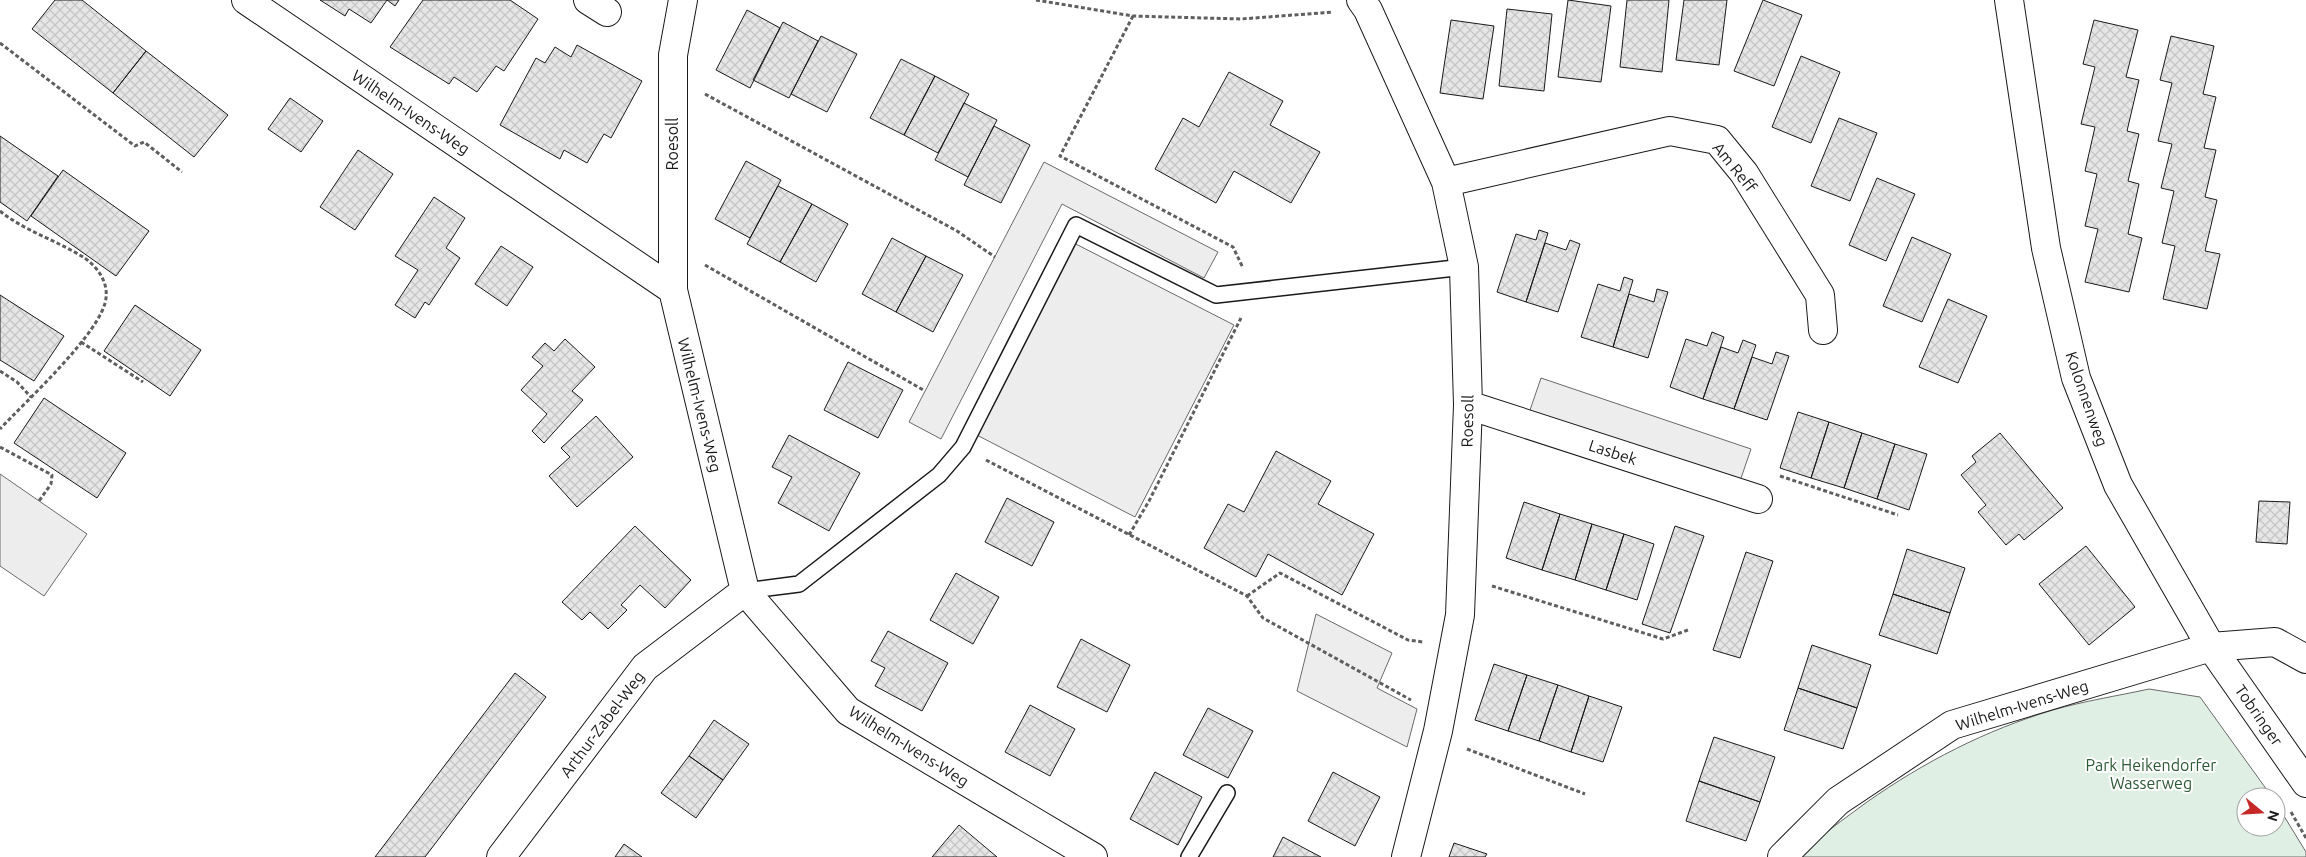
<svg xmlns="http://www.w3.org/2000/svg" width="2306" height="857" font-family="Ubuntu,sans-serif">
<style>
.green{fill:#e0efe3;stroke:#6a6a6a}
.parking{fill:#ededed;stroke:#6a6a6a}
.building{fill:url(#building-cross-hatch);stroke:#1a1a1a}
.lines{fill:none;stroke-linecap:round;stroke-linejoin:round}
.service-casing{stroke:#1a1a1a;stroke-width:18}
.minor-casing{stroke:#1a1a1a;stroke-width:30}
.path{stroke:#5f5f5f;stroke-width:3;stroke-dasharray:4 2.5;stroke-linecap:butt}
.service{stroke:#fff;stroke-width:15}
.minor{stroke:#fff;stroke-width:28}
.labels{text-anchor:middle;dominant-baseline:central;stroke-width:4;stroke-linejoin:round;paint-order:stroke}
.street-label{font-size:16px;fill:#1a1a1a;stroke:#fff}
.park-label{font-size:16px;fill:#2b5a34;stroke:#fff}
</style>
<defs>
<pattern id="building-cross-hatch" width="8" height="8" patternUnits="userSpaceOnUse" patternTransform="scale(1.25)"><rect width="8" height="8" fill="#e6e6e6"/><path d="M0 0l8 8M0 8l8-8" fill="none" stroke="#c5c5c5"/></pattern>
</defs>
<rect width="100%" height="100%" fill="#fff"/>
<!-- green -->
<path class="green" d="M2149 689 2200 697 2272 797H2246V827H2276V803L2306 852V857H1800C1820 835 1843 820 1867 802 1924 762 1986 730 2053 710 2084 701 2117 696 2149 689Z"/>
<!-- parking -->
<path class="parking" d="M1044 162 1218 252 1204 278 1062 204 941 439 909 422Z
M1068 240 1234 325 1135 517 971 432Z
M1541 378 1751 449 1739 484 1529 413Z
M0 474 87 534 44 596 0 566Z
M1316 614 1392 653 1377 688 1417 709 1407 747 1297 691Z"/>
<!-- building -->
<path class="building" d="M55 0H82L146 51 113 93 32 29Z
M320 0H399L395 6 387 0 371 23 349 9 345 16Z
M423 0H510L538 19 504 71 496 66 477 92 454 77 449 84 390 47Z
M1568 0 1611 6 1601 82 1558 77Z
M1627 0H1669L1662 72 1620 67Z
M1684 0H1727L1719 65 1676 60Z
M1763 0 1802 15 1774 86 1734 71Z
M1507 9 1552 14 1544 91 1499 86Z
M747 10 780 28 750 88 716 70Z
M1451 20 1494 26 1483 99 1440 93Z
M2094 20 2138 30 2126 77 2139 80 2127 131 2139 134 2128 181 2139 184 2128 234 2142 238 2129 292 2085 282 2098 229 2085 226 2097 174 2085 171 2095 127 2081 124 2095 67 2083 64Z
M783 22 818 41 789 98 753 80Z
M821 36 857 54 827 112 791 94Z
M2171 36 2214 46 2203 94 2216 97 2204 148 2216 150 2205 197 2217 200 2205 251 2220 254 2207 309 2163 299 2175 246 2162 243 2174 191 2161 188 2172 144 2158 141 2172 83 2160 80Z
M577 45 642 81 611 138 604 134 587 163 564 150 560 159 500 125 536 58 545 63 555 47 571 57Z
M146 51 228 115 194 157 113 93Z
M1801 56 1840 72 1811 143 1772 127Z
M901 59 935 76 904 135 870 118Z
M1229 72 1283 101 1270 125 1320 152 1291 203 1234 171 1216 203 1155 169 1183 118 1199 127Z
M935 76 969 94 938 153 904 135Z
M290 98 323 121 301 152 268 129Z
M964 103 997 120 968 177 935 160Z
M1839 118 1877 133 1850 201 1811 186Z
M994 126 1030 145 1001 203 964 185Z
M0 136 58 176 27 221 0 202Z
M358 150 393 174 355 230 320 207Z
M746 161 781 180 750 238 715 219Z
M63 170 149 231 116 276 31 216Z
M1877 178 1915 194 1886 261 1849 245Z
M778 186 812 204 780 262 747 244Z
M434 197 465 218 446 248 460 258 429 305 425 302 415 318 395 305 418 270 395 256Z
M812 204 848 224 816 282 780 262Z
M1539 230 1548 233 1526 302 1497 292 1516 234 1536 240Z
M1912 237 1951 254 1922 322 1883 306Z
M892 238 926 256 896 312 862 294Z
M1570 240 1580 244 1558 312 1526 302 1545 243 1566 250Z
M501 246 533 267 507 306 475 284Z
M926 256 963 275 933 332 896 312Z
M1624 277 1633 280 1613 347 1581 337 1598 284 1620 291Z
M1657 289 1668 292 1648 358 1613 347 1629 294 1654 302Z
M0 295 64 336 34 381 0 360Z
M1948 299 1987 316 1958 383 1919 367Z
M135 305 201 350 170 396 104 351Z
M1712 332 1724 337 1703 399 1670 387 1686 339 1707 346Z
M565 339 595 367 572 391 583 400 544 443 532 431 547 414 521 390 543 366 532 357 545 343 554 351Z
M1743 340 1756 345 1734 409 1703 399 1721 347 1738 353Z
M1776 352 1789 356 1767 420 1734 409 1752 357 1772 364Z
M848 362 903 390 878 438 824 410Z
M44 398 126 453 97 498 14 443Z
M1798 412 1829 422 1811 478 1780 468Z
M596 416 633 457 577 507 549 476 570 457 561 448Z
M1829 422 1862 433 1844 488 1811 478Z
M1862 433 1895 444 1877 499 1844 488Z
M2000 433 2063 508 2024 540 2019 534 2006 545 1978 512 1986 505 1961 475 1976 462 1972 456Z
M789 435 860 473 829 531 778 503 792 477 772 467Z
M1895 444 1927 454 1909 510 1877 499Z
M1276 451 1331 481 1318 504 1374 534 1342 595 1268 554 1256 577 1204 548 1228 504 1244 512Z
M1007 498 1054 522 1032 566 985 542Z
M2259 501 2290 502 2287 544 2256 542Z
M1524 502 1560 514 1542 570 1506 558Z
M1560 514 1592 524 1575 580 1542 570Z
M1592 524 1624 534 1606 590 1575 580Z
M635 526 691 580 665 608 640 585 621 605 627 610 608 629 590 612 582 620 562 602Z
M1675 526 1704 536 1670 633 1642 624Z
M1624 534 1654 544 1637 600 1606 590Z
M2086 546 2135 607 2089 645 2039 584Z
M1907 549 1965 568 1950 613 1893 594Z
M1746 552 1773 561 1740 658 1713 650Z
M956 573 999 597 973 644 930 620Z
M1893 594 1950 613 1937 654 1879 635Z
M888 631 948 663 922 711 875 686 885 668 871 661Z
M1081 639 1130 665 1107 712 1057 687Z
M1812 645 1871 665 1857 708 1798 688Z
M1494 664 1527 675 1508 731 1475 720Z
M515 673 546 697 425 857H375Z
M1527 675 1558 685 1539 741 1508 731Z
M1558 685 1589 696 1571 752 1539 741Z
M1798 688 1857 708 1843 749 1784 730Z
M1589 696 1622 707 1603 762 1571 752Z
M1030 705 1075 729 1050 776 1005 752Z
M1208 708 1253 731 1228 778 1183 755Z
M714 720 749 744 723 780 689 756Z
M1714 737 1775 757 1760 802 1699 781Z
M689 756 723 780 696 818 661 793Z
M1155 772 1202 797 1178 845 1130 819Z
M1333 772 1380 797 1355 846 1308 821Z
M1699 781 1760 802 1746 841 1686 821Z
M959 825 997 857H932Z
M1283 837 1321 857H1273Z
M1454 843 1487 854 1485 857H1449Z
M624 844 642 857H615Z"/>
<g class="lines">
<!-- service casing -->
<g class="service-casing">
<path id="service" d="M745 591 799 584 939 475 963 447 1076 225 1216 295 1464 267
M1189 857 1227 793"/>
</g>
<!-- minor casing -->
<g class="minor-casing">
<path id="minor" d="M246 0 673 290 745 591 848 711 1093 857
M588 0 607 12
M1361 0 1368 10 1446 182 1464 267 1468 405 1460 615 1438 731 1406 857
M2009 0 2046 248 2076 378 2118 485 2211 647 2306 783
M1446 182 1670 131 1717 140 1744 173 1820 295 1823 330
M673 290V55L683 0
M1468 405 1758 499
M501 857 645 667 745 591
M1782 857 1838 801 1952 725 2211 647 2275 642 2306 659"/>
</g>
<!-- path -->
<path class="path" d="M1036 0 1133 16 1241 19 1333 12
M1133 16 1060 156 1233 247 1243 268
M0 43 135 146 144 142 182 172
M705 94 957 231 995 257
M0 211C26 232 59 241 86 259 98 268 108 282 106 298 103 331 25 402 0 429
M705 265 925 391
M81 342 143 382
M0 371 17 382 31 397
M0 447 52 475 51 484 39 501
M986 460 1247 596 1263 618 1411 700
M1780 476 1898 515
M1129 535 1149 501 1241 318
M1492 586 1663 639 1688 630
M1247 596 1280 573 1408 640 1423 642
M1467 749 1585 794
M2291 812 2306 838"/>
<!-- service -->
<use href="#service" class="service"/>
<!-- minor -->
<use href="#minor" class="minor"/>
</g>
<g class="labels">
<!-- street labels -->
<g class="street-label">
<text transform="translate(411 112) rotate(34)">Wilhelm-Ivens-Weg</text>
<text transform="translate(672 144) rotate(-90)">Roesoll</text>
<text transform="translate(1735 167) rotate(51)">Am Reff</text>
<text transform="translate(2087 399) rotate(71)">Kolonnenweg</text>
<text transform="translate(700 405) rotate(76)">Wilhelm-Ivens-Weg</text>
<text transform="translate(1467 421) rotate(-89)">Roesoll</text>
<text transform="translate(1613 452) rotate(18)">Lasbek</text>
<text transform="translate(2022 705) rotate(-17)">Wilhelm-Ivens-Weg</text>
<text transform="translate(2259 715) rotate(55)">Tobringer</text>
<text transform="translate(602 724) rotate(-53)">Arthur-Zabel-Weg</text>
<text transform="translate(909 746) rotate(32)">Wilhelm-Ivens-Weg</text>
</g>
<!-- park labels -->
<g class="park-label">
<text x="2151" y="765">Park Heikendorfer<tspan x="2151" dy="18">Wasserweg</tspan></text>
</g>
</g>
<!-- north arrow -->
<g transform="translate(2261 812) rotate(108)"><circle r="24" fill="#ffffff" stroke="#a3a3a3"/>
<path d="M0-4L9 19L0 12L-9 19Z" fill="#c62828"/>
<text y="-8" font-size="14" font-weight="bold" text-anchor="middle" fill="#1a1a1a">N</text>
</g>
</svg>
